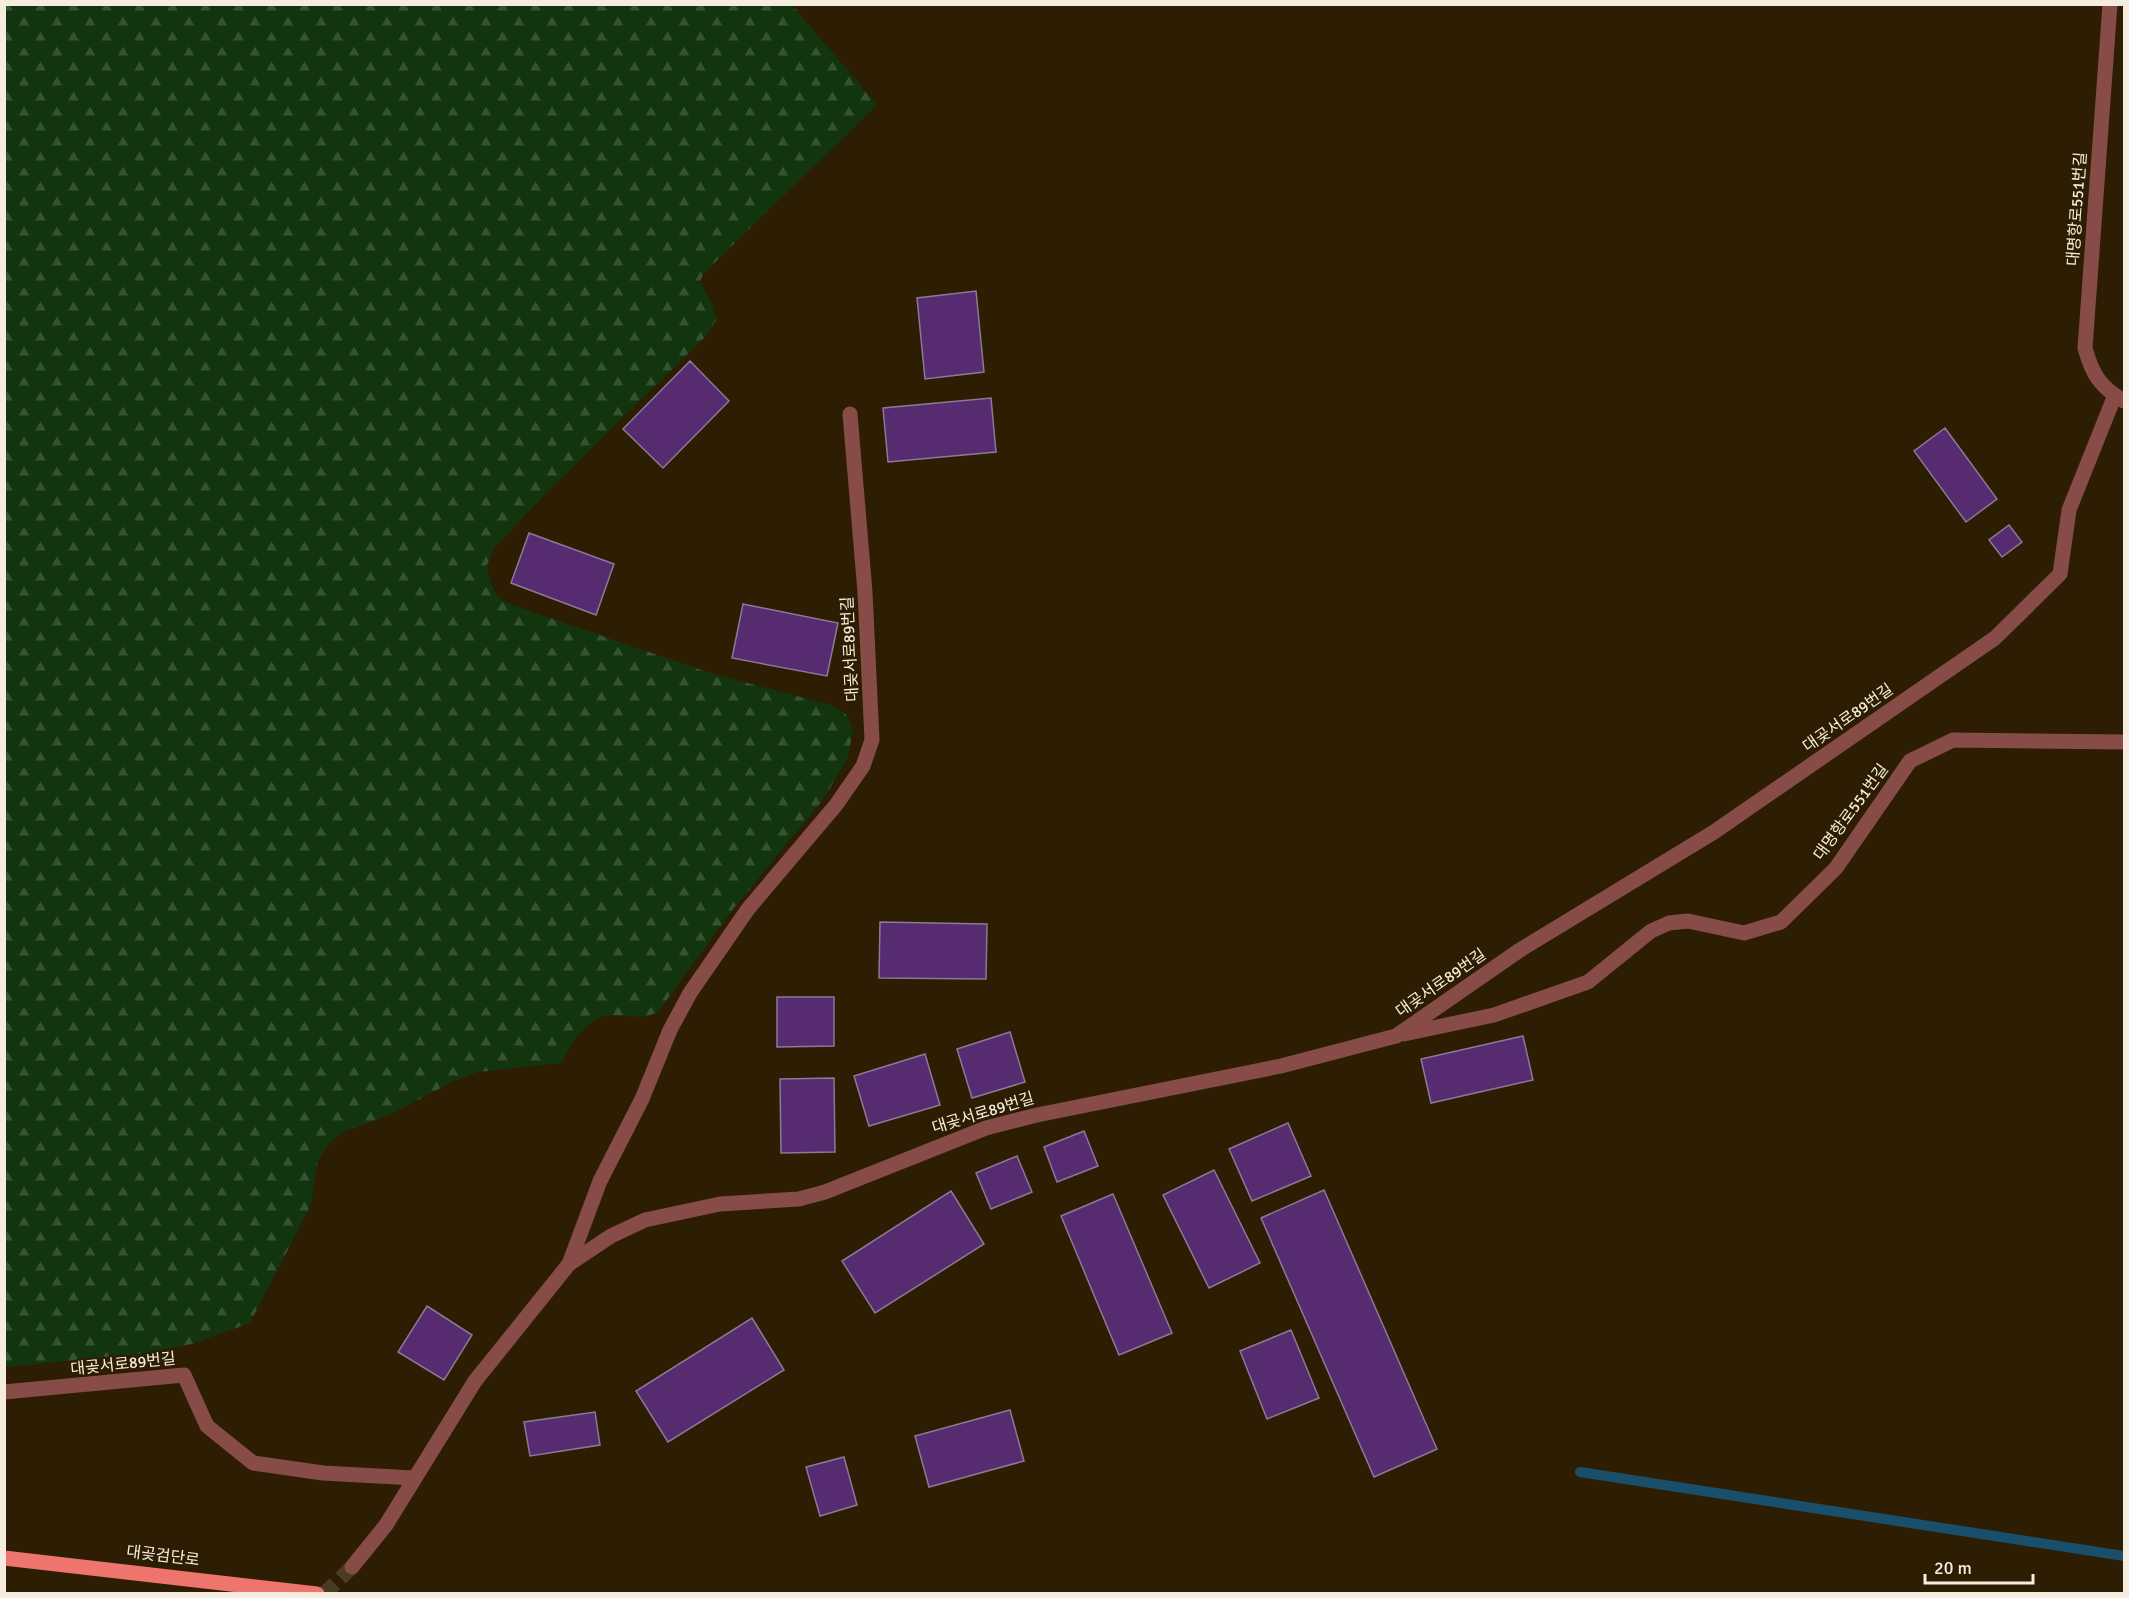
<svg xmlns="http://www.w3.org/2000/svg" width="2129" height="1598" font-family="Signika,'Noto Sans KR',sans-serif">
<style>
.forest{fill:url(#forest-firs)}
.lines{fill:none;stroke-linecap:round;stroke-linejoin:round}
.stream{stroke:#1a4f6b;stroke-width:10}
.building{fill:#572b70;stroke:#8b7a96;stroke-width:1.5}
.minor-tunnel{stroke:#4a3c24;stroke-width:15;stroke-dasharray:15 8;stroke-linecap:butt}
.minor{stroke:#874c48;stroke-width:15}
.major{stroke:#ee746e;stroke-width:15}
.labels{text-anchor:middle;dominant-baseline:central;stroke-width:4.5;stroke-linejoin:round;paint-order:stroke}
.street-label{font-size:16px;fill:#f7edde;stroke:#2c1d03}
</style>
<defs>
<pattern id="forest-firs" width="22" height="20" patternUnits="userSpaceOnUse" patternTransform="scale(1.5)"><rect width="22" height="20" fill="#12350f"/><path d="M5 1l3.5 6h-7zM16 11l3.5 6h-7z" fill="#355332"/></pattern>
</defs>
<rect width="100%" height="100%" fill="#2c1d03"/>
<!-- forest -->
<path class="forest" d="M4 5H792L877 105 704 273 700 281 713 306 716 320 708 334 548 491 495 547 486 567 494 591 504 602 710 673 834 706 846 714 853 730 848 758 822 801 733 909 658 1012C637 1022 627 1013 606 1016 585 1019 571 1046 561 1063L478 1072 454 1081 391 1114 343 1132 330 1142 318 1160 311 1205 250 1323 192 1344 139 1354 5 1367Z"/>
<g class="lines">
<!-- stream -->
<path class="stream" d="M1580 1472 2124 1556"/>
</g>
<!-- building -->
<path class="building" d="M976 291 984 372 925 379 917 298Z
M690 361 729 401 663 468 623 429Z
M991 398 996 452 888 462 883 408Z
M1945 428 1997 499 1966 522 1914 451Z
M2009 525 2022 542 2002 557 1989 540Z
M529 533 614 564 596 615 511 583Z
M743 604 838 623 827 676 732 658Z
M880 922 987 924 986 979 879 978Z
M777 997H834V1046L777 1047Z
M1010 1032 1025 1082 972 1098 957 1049Z
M1523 1036 1533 1080 1431 1103 1421 1059Z
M925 1054 940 1105 869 1126 854 1076Z
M834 1078 835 1152 781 1153 780 1079Z
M1288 1123 1311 1176 1252 1201 1229 1149Z
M1084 1131 1098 1166 1057 1182 1044 1147Z
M1017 1156 1032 1192 991 1209 976 1173Z
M1214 1170 1260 1263 1209 1288 1163 1195Z
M1324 1190 1437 1449 1374 1477 1261 1218Z
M951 1191 984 1244 875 1313 842 1261Z
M1113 1194 1172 1333 1119 1355 1061 1216Z
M427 1306 472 1335 444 1380 398 1352Z
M752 1318 784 1370 668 1442 636 1391Z
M1291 1330 1319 1398 1267 1419 1240 1351Z
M1010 1410 1024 1461 929 1487 915 1436Z
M595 1412 600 1445 530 1456 524 1422Z
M844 1457 857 1505 820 1516 806 1467Z"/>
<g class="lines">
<!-- minor-tunnel -->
<path class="minor-tunnel" d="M324 1594 352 1567"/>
<!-- minor -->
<path class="minor" d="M2110 4 2085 348C2092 374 2100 387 2124 401
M1404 1034 1494 1015 1588 982 1651 931 1669 923 1688 921 1744 933 1781 922 1836 868 1910 761 1953 740 2124 742
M569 1264 600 1181 642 1099 670 1030 690 993 748 909 836 805 863 766 872 740 865 592 850 414
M4 1392 184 1375 207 1426 253 1463 323 1473 414 1478
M352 1567 386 1525 475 1381 569 1264 611 1236 645 1220 720 1204 799 1199 825 1192 986 1128 1037 1115 1281 1066 1396 1036 1520 950 1714 832 1995 638 2060 574 2069 510 2115 395"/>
<!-- major -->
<path class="major" d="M4 1558 317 1594"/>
</g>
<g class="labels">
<!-- street labels -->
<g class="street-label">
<text transform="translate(2077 209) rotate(-86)">대명항로551번길</text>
<text transform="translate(850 649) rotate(-93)">대곶서로89번길</text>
<text transform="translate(1848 718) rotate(-35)">대곶서로89번길</text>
<text transform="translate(1851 812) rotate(-54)">대명항로551번길</text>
<text transform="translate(1441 983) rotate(-35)">대곶서로89번길</text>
<text transform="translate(983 1113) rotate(-17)">대곶서로89번길</text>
<text transform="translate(123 1364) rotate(-6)">대곶서로89번길</text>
<text transform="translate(163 1556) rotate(7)">대곶검단로</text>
</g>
</g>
<!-- border -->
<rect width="2129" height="1598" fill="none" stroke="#f7edde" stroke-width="12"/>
<!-- scale -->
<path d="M1925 1574v9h108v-9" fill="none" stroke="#f7edde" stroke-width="3"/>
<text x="1934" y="1574" font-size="18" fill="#f7edde" stroke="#2c1d03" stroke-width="4.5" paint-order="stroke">20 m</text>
</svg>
